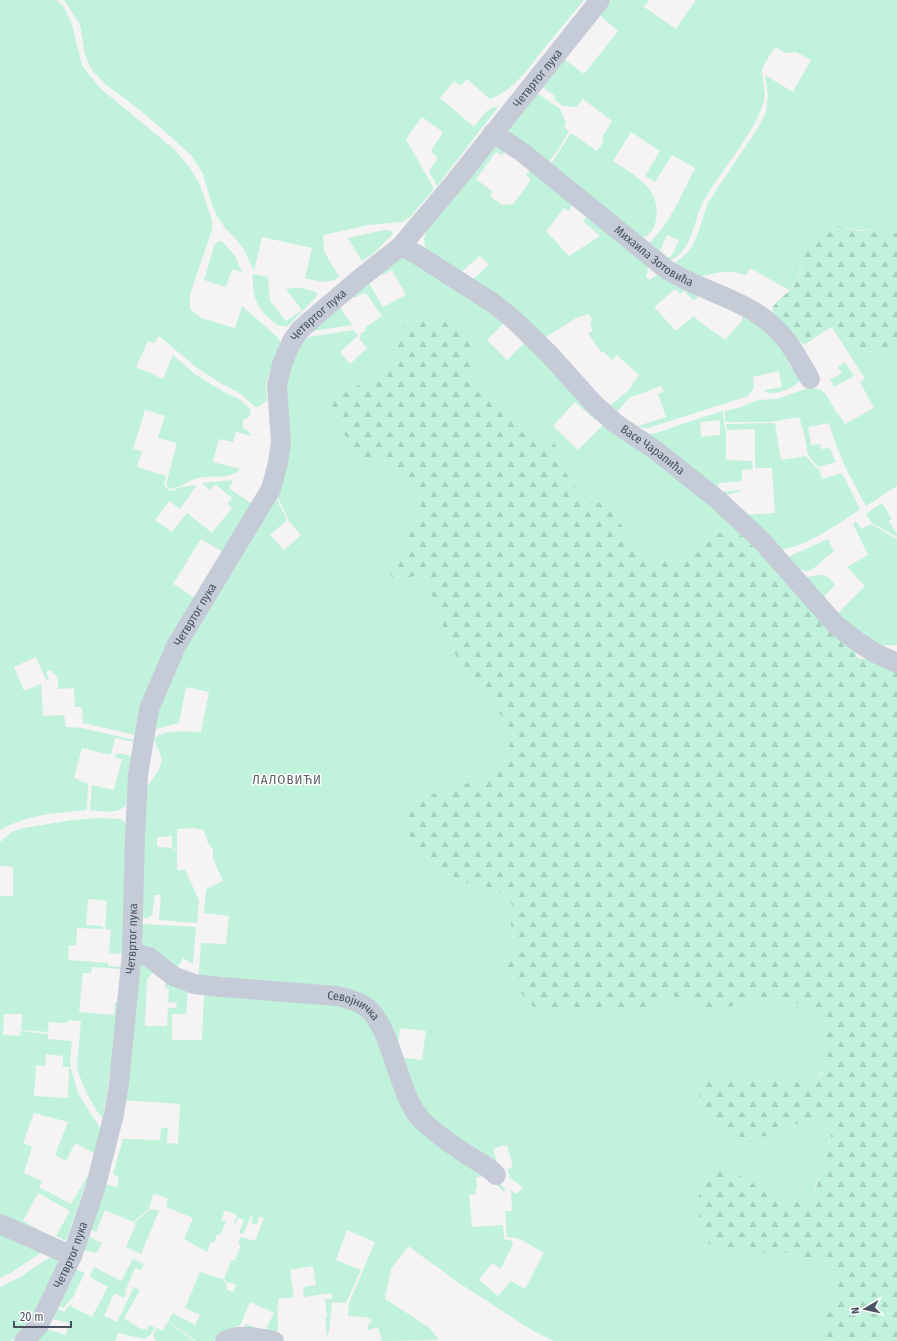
<svg xmlns="http://www.w3.org/2000/svg" width="897" height="1341" font-family="'Fira Sans Condensed',sans-serif">
<style>
.grass{fill:#c1f2dc}
.forest{fill:url(#forest-firs)}
.lines{fill:none;stroke-linecap:round;stroke-linejoin:round}
.minor{stroke:#c6ccd7;stroke-width:20}
.labels{text-anchor:middle;dominant-baseline:central;stroke-width:3;stroke-linejoin:round;paint-order:stroke}
.street-label{font-size:12px;fill:#495261;stroke:#fff}
.neighbourhood-label{font-size:13px;letter-spacing:1px;fill:#5e6168;stroke:#fff}
</style>
<defs>
<pattern id="forest-firs" width="22" height="20" patternUnits="userSpaceOnUse"><rect width="22" height="20" fill="#c1f2dc"/><path d="M5 1l3.5 6h-7zM16 11l3.5 6h-7z" fill="#a7d1bf"/></pattern>
</defs>
<rect width="100%" height="100%" fill="#f5f3f3"/>
<!-- grass -->
<path class="grass" d="M0 0H56L63 6 71 21 82 65 90 76 101 89 174 149 190 168 200 185 212 220V230L190 294V309L201 318 235 328 242 306 276 336 281 342 271 368 266 384 267 400 258 407H255L241 394 222 384 197 368 159 336 154 343 148 341 136 367 163 379 173 355 195 374 222 391 239 399 250 409 251 413 249 417 243 420V428L248 431 251 436 236 432 233 442 219 439 213 462 240 469C229 481 212 474 198 478 188 480 180 489 169 489L166 484 177 443 158 438 165 416 145 410 133 449 142 451 137 467 166 476 164 485 168 490 172 491 181 487 197 485 180 509 169 501 155 520 172 532 187 513 212 533 232 508 227 504 232 498 215 484 210 490 202 483 233 480 229 488 252 504 223 552 201 539 173 584 195 598 135 735 83 723 82 707H75L74 688 58 689V678L50 670 46 672 49 679 46 680 36 657 14 667 24 691 41 684 43 716 64 715 66 727 82 728 134 740V742L115 738 111 755 82 748 74 778 88 784 87 810C56 813 28 814 0 830Z
M64 0H584C570 17 556 34 542 51 527 70 514 90 490 99L467 79 461 86 454 81 440 98 474 127C480 120 487 106 498 107L437 186 429 171 438 158 431 151 443 132 422 117 406 139 434 189 411 216 402 222 368 225 323 235 324 251 339 277C326 285 320 281 305 278L312 248 262 237 254 271 243 248 235 238 225 228 217 216 212 205 203 174 191 155 145 114 105 84 92 70 85 55 80 25Z
M611 0H649L644 7 676 29 695 1 694 0H897V233C890 230 883 228 875 229 864 229 857 232 847 227L805 247 797 280 789 290 750 268 746 275 732 272H722L697 277 675 263C678 260 682 258 685 255 699 242 701 218 709 201L758 128 766 112 768 96 765 75 793 92 811 60 796 52 786 53 775 47C772 52 762 66 762 71 762 74 763 78 763 80 765 92 766 98 761 110 747 143 721 170 703 202 693 221 692 256 666 261L669 256 671 257 679 240 667 235 660 251 663 253 660 257 648 244C670 224 682 194 695 168L672 155 655 182 645 176 660 151 631 132 613 161C636 177 664 189 655 224 653 231 648 237 640 238L549 167 571 133 597 151 604 141 602 138 612 121 583 99 576 107 562 106 554 99 555 96 542 87 564 59 584 74 618 31 599 15Z
M537 93 560 109 566 122 564 127 569 131 558 150 546 165 510 135 509 129Z
M496 147 506 149 502 155 496 152 476 179 493 192 490 196 502 205 513 204 531 180 526 175 532 168 576 201 568 211 564 208 546 231 569 256 600 236 583 221 590 213 647 264 648 271 646 276 649 280 658 274 700 294 694 301 684 291 680 294 675 289 654 307 676 331 694 316 700 322 725 340 742 321 743 310 768 328 785 354 791 368 798 366 801 379C796 387 771 399 764 390L782 387 779 371 753 377 754 388 748 396 648 428H643L638 426 666 417 658 394 664 392 661 386 629 398 615 414 608 407 627 392 639 375 617 355 612 360 604 352H601L588 333 593 331 590 325 592 319 589 314 576 318 546 337 472 280 489 265 480 256 460 273 427 250C423 242 424 238 427 230L493 149Z
M385 230 391 231 393 233 392 235 374 253 362 261 348 238Z
M222 241 235 256 242 272 232 269 226 287 204 280 215 244 218 242Z
M400 257H407L413 259 505 317 507 320 487 340 507 360 522 345 529 341 565 383 599 415 595 420 575 402 553 426 578 450 606 422 712 500 752 538C742 536 729 531 718 533 703 535 690 551 679 561L658 560 643 555 635 546 617 518 604 505 585 496 573 484 564 470 560 454 553 441 528 432 478 385 471 376C475 351 475 324 447 315L441 325 430 324 421 317 410 319 402 327 397 351 384 372 353 388 344 387H331L327 394 332 406 341 416V428L353 450 370 460 384 463 394 478 421 493 420 512 411 527 407 545 389 570 392 577 408 578 424 572 451 649 479 684 514 734C498 782 456 788 412 799L402 814 406 832 430 859 456 879 482 889 505 894 513 906 510 918 515 947 506 965 519 991 538 1012 556 1013 597 1009 620 1008 632 1010 650 1006 657 999 668 993 708 1012 766 998 791 999 804 1008 822 1025 828 1042 825 1068 818 1077 811 1082 801 1083 785 1079 746 1080 713 1077 698 1082 701 1111 712 1126 728 1134 748 1139 766 1136 786 1126 823 1119 833 1128C825 1151 821 1177 810 1199L798 1201 777 1196 745 1179 725 1166 712 1165 703 1176 698 1198 699 1220 707 1243 724 1249 750 1253H789L825 1262 835 1275 838 1288 822 1314 823 1325 808 1341H554L533 1331 459 1283 408 1246 391 1269 385 1299 430 1328 439 1340 382 1341 378 1327 368 1330V1326L372 1320 366 1317 348 1316 349 1303 375 1242 347 1230 336 1260 361 1270 346 1303 332 1302C331 1309 330 1333 327 1337L325 1318 327 1317 325 1299H332V1293L304 1297 303 1287 316 1285 313 1266 290 1270 294 1297 278 1299V1307H277L278 1327 276 1335 244 1328 246 1324 265 1331 274 1313 250 1302 240 1326 237 1325 234 1331 227 1332 213 1341H196L168 1321 173 1313 195 1325 200 1315 185 1308 200 1272 223 1279 227 1285 226 1289 233 1292 236 1285 229 1282 228 1284 224 1278 232 1260H235L241 1245 238 1244 241 1237 255 1241 264 1218 259 1217 257 1225 251 1223 253 1217 251 1216 243 1234 239 1233 244 1220 238 1218 235 1225 234 1224 237 1215 225 1210 221 1220 226 1222 220 1235 217 1234 214 1243 211 1242 207 1252 184 1239 193 1218 166 1207 168 1198 153 1194 149 1209 133 1222 105 1210 96 1232 89 1229 105 1184 117 1187 119 1177 113 1174 123 1139 160 1140 161 1128H168L167 1143 178 1144 180 1104 124 1100 140 960 143 958 149 961 169 977 167 978 156 969 147 979 145 1026H167L168 1008H176L177 1003 168 1002 169 989 165 988 166 981 170 978 182 985 198 989 202 993H199V991L188 990 186 1014H172V1040H202L204 995 210 989 328 999 349 1003 363 1011 373 1021 380 1032 402 1093 409 1108 419 1122 433 1135 486 1169 505 1189 504 1192 488 1176 476 1177 477 1189 475 1190 476 1194 469 1195 472 1227 503 1225 504 1239 512 1241 513 1244 501 1269 492 1263 479 1280 498 1296 511 1281 525 1289 544 1253 518 1238 507 1237 505 1211H512L511 1190 517 1194 523 1187 510 1178 507 1169 513 1167 507 1145 493 1148 499 1171C473 1153 438 1138 419 1111 408 1095 402 1075 396 1057L422 1060 426 1031 400 1028 397 1053H395L383 1024 378 1015 363 1002 343 994 216 984 200 982 198 981 201 943 226 944 229 916 204 913 206 889 223 881 213 859V850L207 841 204 830 194 828 177 829V850L172 847V836L157 837V847L172 848 177 851V870H185L199 900 197 923 159 920 161 895H155L152 915 148 918H144L141 914 144 793C149 780 163 772 161 757 160 751 155 745 154 739 161 729 189 732 201 732L209 692 186 687 179 723 155 729C144 696 255 533 276 497L287 520 270 535 284 550 301 535 289 521 277 495 288 455 289 441 284 395 287 373 297 349 304 339 308 337 354 330 358 336 340 352 350 364 367 348 359 338 361 336 360 334 366 330 365 328 382 316 365 292 355 298 352 295 368 281 383 307 406 295 392 270 383 275 381 272Z
M253 274 268 277 270 301 286 321 302 310 286 289C296 287 308 288 317 293V296L288 326C280 327 276 324 271 320 255 307 252 293 253 274Z
M340 307 352 325 312 331Z
M833 326C843 336 860 353 875 352 883 351 889 348 897 348V486L866 506C851 479 837 453 829 423L808 427 811 445 820 444 821 449 830 448 836 462 818 467 808 455 804 433 799 417 771 422H725V411L742 407 758 400 777 399 808 388H814L819 389 825 393 838 415H839L845 424 874 408 860 382 865 379 832 327Z
M845 362 854 376 834 387 830 380 842 373 838 367Z
M723 411 724 423 726 431V460L752 461 753 469 742 470V481L719 483 717 490 719 492 742 490C733 494 725 497 715 491L640 435 656 433 700 418 701 437 720 435V420L701 422 700 418Z
M775 423 781 460 806 456 817 469H819L822 479 842 473 860 509C842 522 803 549 781 549L746 515 775 513 772 468H755V429L727 430 726 424Z
M882 503 892 519 889 521 897 534V537L872 523 866 514Z
M856 521 862 529 871 524 897 539V645L878 646 854 632 841 621 801 577C818 578 823 568 835 585L823 598 838 613 865 586 847 567 868 555 853 524Z
M828 539 834 552C811 565 813 584 786 558Z
M118 753 132 756 126 805C118 815 101 811 90 810L92 785 114 790 122 759 114 757Z
M98 818 119 819 124 821 126 825 123 954 109 953 111 930 105 929 107 901 88 899 86 925 103 926V929L77 928 76 945H69L68 960 108 963V966L122 967V969L92 967 91 973H83L79 1012 114 1015 115 1002H118L113 1051 103 1118 98 1113 86 1092 78 1072 77 1065 81 1021 68 1020 67 1023 49 1022 48 1032 21 1030 22 1014H4L3 1035 20 1036 21 1031 48 1034V1039L72 1041 70 1062 71 1067H63V1056L46 1054 45 1066 36 1065 34 1096 68 1098 69 1069H71L78 1093 101 1130 96 1154 75 1143 66 1161 55 1155 68 1122 34 1113 23 1143 32 1147 24 1173 42 1181 39 1187 71 1204 87 1177H88L66 1241 56 1236 70 1211 38 1193 23 1221 54 1238 0 1220V896H13V867L0 866V842L13 831 24 828 72 820Z
M142 924 196 927 193 964 183 958 178 967 190 977 141 946Z
M151 1209 159 1211 141 1254 126 1247 136 1224 134 1223Z
M0 1230 45 1250 12 1272 0 1278Z
M87 1236 102 1243 97 1253 82 1250Z
M53 1256 59 1260 57 1266 30 1322 11 1341H0V1287L20 1277 47 1259Z
M133 1259 144 1264 141 1270 135 1268 125 1291 126 1292 124 1298 114 1293 104 1316 117 1322 134 1287 140 1290 124 1318 142 1330 143 1328 147 1330 150 1325 155 1328 150 1335 144 1339 118 1333 115 1341H37L46 1329 66 1335 69 1323 53 1319 57 1309 64 1312 73 1302 71 1306 92 1317 108 1287 90 1277 94 1267 121 1281Z
M76 1269 85 1273 74 1294 75 1295 63 1308 59 1305Z
M168 1322 194 1341H156L153 1335 157 1328 162 1331Z"/>
<!-- forest -->
<path class="forest" d="M830 224 858 231 877 229H885L897 233V348C889 348 883 351 875 352 861 353 843 336 833 326L804 345 773 316V307L776 303C783 296 793 289 797 280 800 274 801 265 802 258 805 241 814 230 830 224Z
M447 315C475 324 475 351 471 376L478 385 528 432 553 441 560 454 564 470 573 484 585 496 604 505 617 518 635 546 643 555 658 560 679 561C690 551 703 535 718 533 729 531 742 536 752 538L855 649 857 658 871 660 897 672V1341H808L823 1325 822 1314 838 1288 835 1275 825 1262 789 1253H750L724 1249 707 1243 699 1220 698 1198 703 1176 712 1165 725 1166 745 1179 777 1196 798 1201 810 1199 816 1187 833 1128 823 1119 786 1126 766 1136 748 1139 728 1134 712 1126 701 1111 698 1082 713 1077 746 1080 785 1079 801 1083 811 1082 821 1075 825 1068 828 1042 822 1025 804 1008 791 999 766 998 708 1012 668 993 657 999 650 1006 632 1010 620 1008 597 1009 556 1013 538 1012 519 991 506 965 515 947 510 918 513 906 505 894 482 889 456 879 430 859 406 832 402 814 412 799C456 788 498 782 514 734L479 684 451 649 424 572 408 578 392 577 389 570 407 545 411 527 420 512 421 493 394 478 384 463 370 460 353 450 341 428V416L332 406 327 394 331 387H344L353 388 384 372 397 351 402 327 410 319 421 317 430 324 441 325Z"/>
<g class="lines">
<!-- minor -->
<g class="minor">
<path id="s1" d="M493 133 522 152 666 269C701 292 748 299 777 330 791 343 800 362 810 379"/>
<path id="s2" d="M401 246 418 255 493 303 513 319 549 354 594 404 615 423 655 450 718 500 761 540 836 625 858 642 875 653 897 663"/>
<path id="s3" d="M132 953 149 957 173 976 194 984 221 987 337 996C346 998 355 1000 363 1005 392 1022 396 1091 420 1118 434 1133 452 1145 469 1156 479 1162 488 1166 496 1175"/>
<path d="M0 1224 72 1256"/>
<path id="s4" d="M24 1341 39 1325 72 1256 95 1189 114 1114 119 1083 132 953 135 837 138 775 149 709 176 646 271 489 278 463 281 442 277 386 282 364 292 341 300 330 311 320 358 280 401 246 454 183 600 0"/>
<path d="M225 1341C240 1333 257 1338 274 1341"/>
</g>
</g>
<g class="labels">
<!-- street labels -->
<g class="street-label">
<text stroke="none"><textPath href="#s4" startOffset="1419">Четвртог пука</textPath></text>
<text stroke="none"><textPath href="#s1" startOffset="203">Михаила Зотовића</textPath></text>
<text stroke="none"><textPath href="#s4" startOffset="1095">Четвртог пука</textPath></text>
<text stroke="none"><textPath href="#s2" startOffset="326">Васе Чарапића</textPath></text>
<text stroke="none"><textPath href="#s4" startOffset="759">Четвртог пука</textPath></text>
<text stroke="none"><textPath href="#s4" startOffset="423">Четвртог пука</textPath></text>
<text stroke="none"><textPath href="#s3" startOffset="233">Севојничка</textPath></text>
<text stroke="none"><textPath href="#s4" startOffset="99">Четвртог пука</textPath></text>
</g>
<!-- neighbourhood labels -->
<g class="neighbourhood-label">
<text x="287" y="779">ЛАЛОВИЋИ</text>
</g>
</g>
<!-- north arrow -->
<g transform="translate(865 1309) rotate(261)" stroke="#ffffff" stroke-width="3" paint-order="stroke">
<path d="M0-3L7 15L0 10L-7 15Z" fill="#495261"/>
<text y="-6" font-size="11" font-weight="bold" text-anchor="middle" fill="#495261">N</text>
</g>
<!-- scale -->
<path d="M14 1321v6h57v-6" fill="none" stroke="#495261" stroke-width="2"/>
<text x="20" y="1321" font-size="12" fill="#495261" stroke="#ffffff" stroke-width="3" paint-order="stroke">20 m</text>
</svg>
